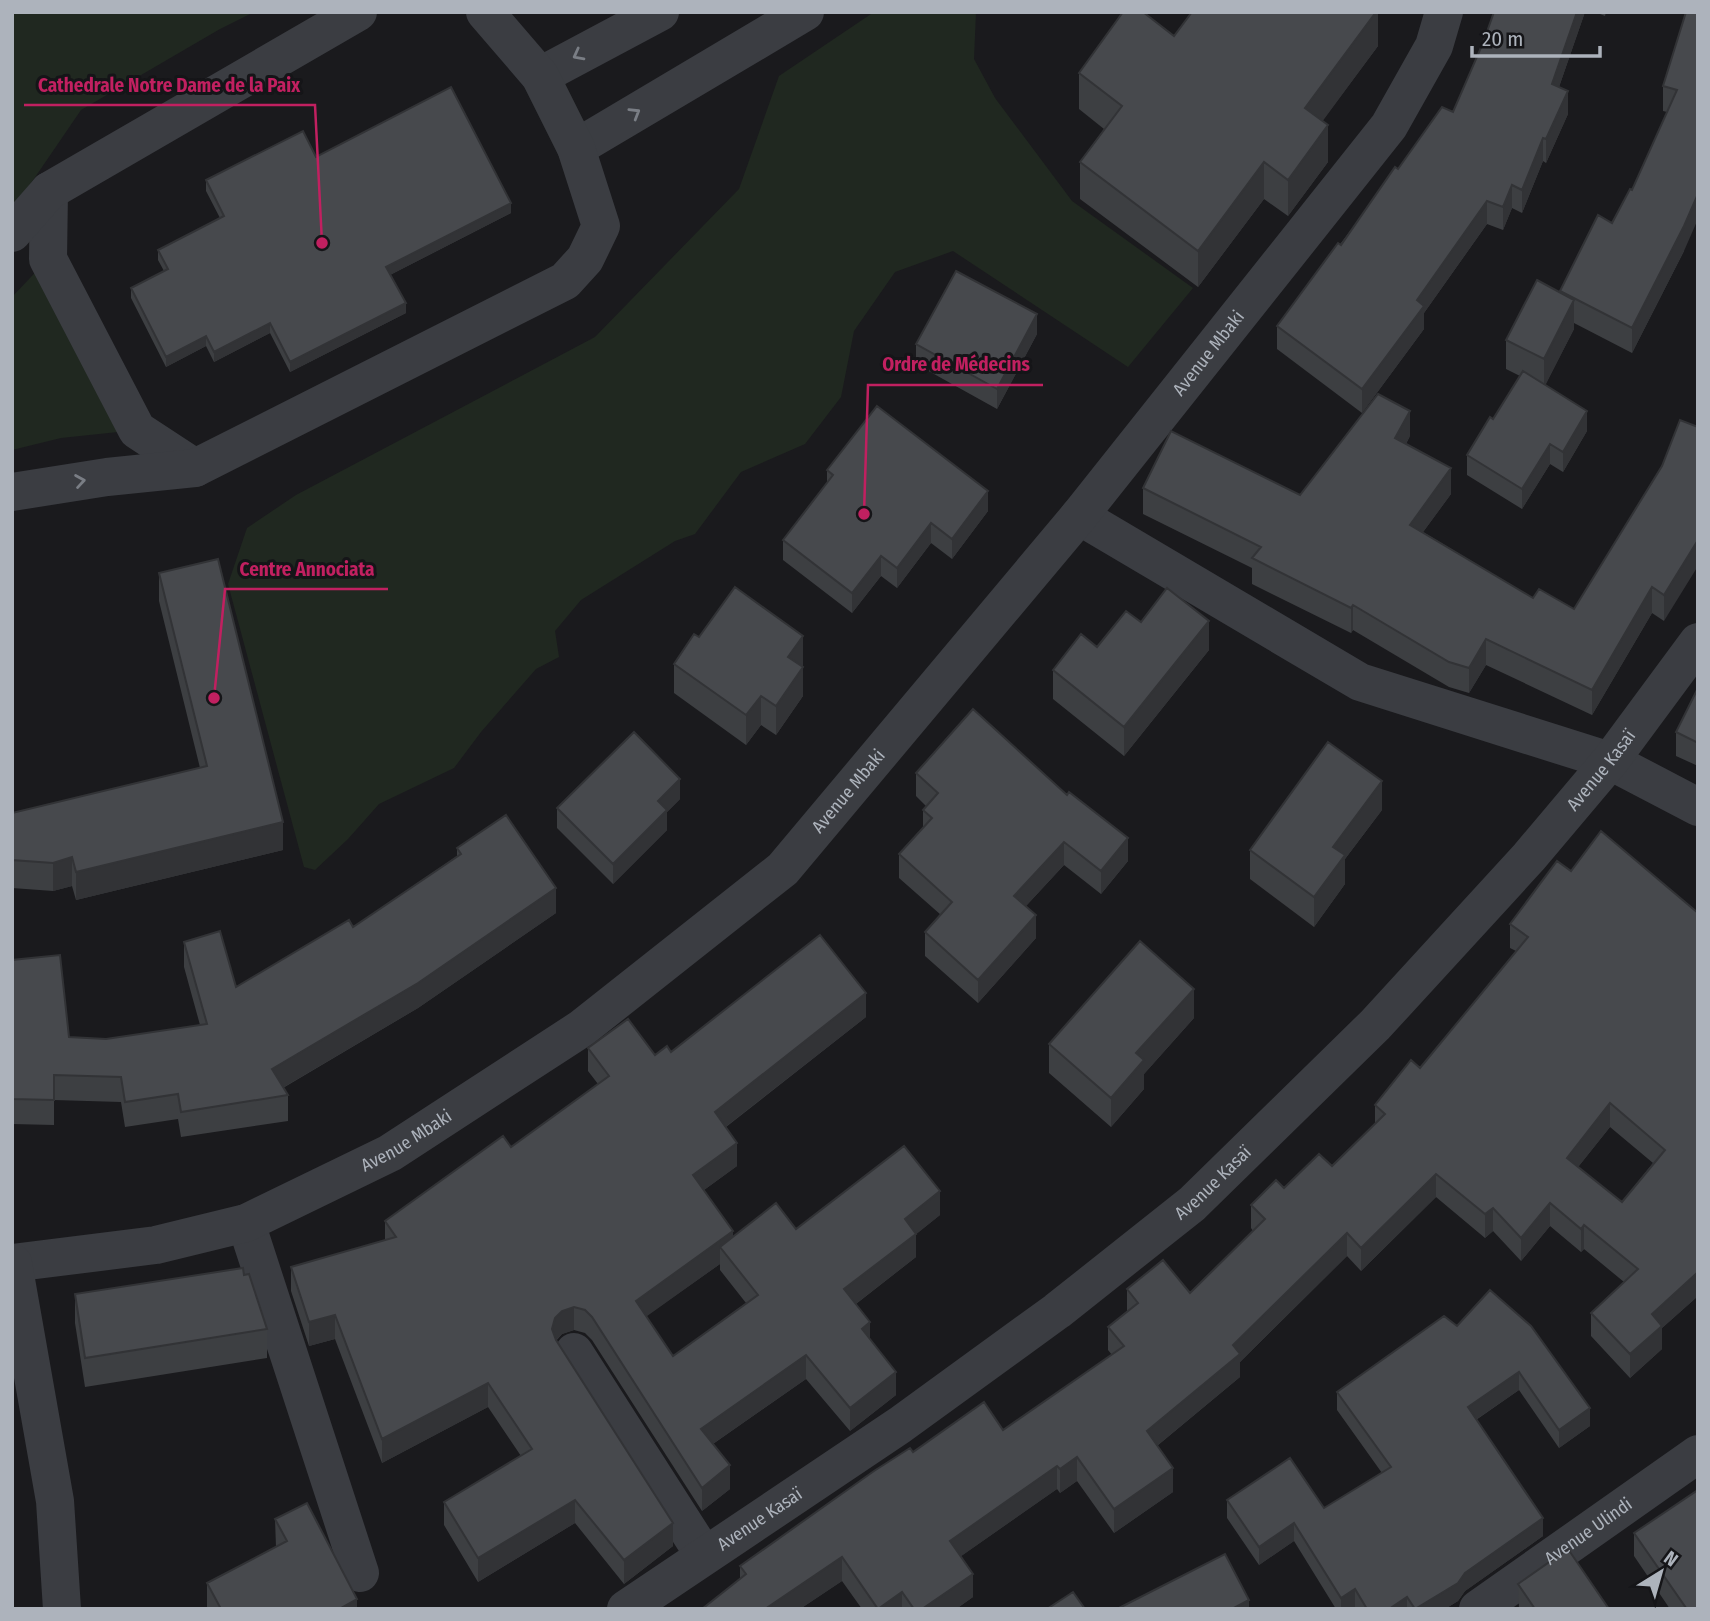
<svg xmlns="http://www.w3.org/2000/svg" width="1710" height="1621" font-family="'Fira Sans Condensed',sans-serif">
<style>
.green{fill:#202820}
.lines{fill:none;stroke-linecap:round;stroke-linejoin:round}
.minor{stroke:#3b3d42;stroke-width:38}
.wall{fill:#3d3f42;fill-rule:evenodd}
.shaded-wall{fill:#323336}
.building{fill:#47494d;stroke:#323336;stroke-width:2;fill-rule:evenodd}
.oneway{stroke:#7a7e85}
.labels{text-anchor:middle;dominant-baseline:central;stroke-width:6;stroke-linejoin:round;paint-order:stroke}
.street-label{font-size:18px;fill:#adb3bc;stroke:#151518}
.leader{fill:none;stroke:#c12060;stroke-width:2.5}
.callout-dot{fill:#c12060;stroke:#151518;stroke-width:2.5}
.callout-label{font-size:19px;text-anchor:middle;font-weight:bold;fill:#c12060;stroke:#151518;stroke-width:6;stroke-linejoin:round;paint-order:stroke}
</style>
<rect width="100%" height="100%" fill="#1a1a1d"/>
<!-- green -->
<path class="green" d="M12 12H254L220 29 81 110 12 211Z
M874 12H976L974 59 995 98 1072 201 1193 288 1128 367 953 251 895 272 854 331 841 397 805 444 741 472 695 534 675 541 581 600 555 631 559 657 536 669 481 732 454 768 379 804 348 839 315 870 304 867 228 584 247 528 296 495 595 337 739 189 779 76Z
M48 259 137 430 61 438 12 450V297Z"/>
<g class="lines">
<!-- minor -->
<g class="minor">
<path d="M540 76 660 12"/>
<path d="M576 148 805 12"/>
<path d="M49 191 48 259 137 430 195 468"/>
<path d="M12 233 49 191 358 12"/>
<path d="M12 492 107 477 195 468 565 281 585 259 601 226 576 148 540 76 485 12"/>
<path d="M1079 516 1360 682 1610 761 1698 807"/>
<path d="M246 1223 360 1573"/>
<path id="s1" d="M12 1263 156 1245 246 1223 390 1153 582 1028 783 869 1079 516 1389 126 1434 46 1444 12"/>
<path d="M13 1263 55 1501 62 1609"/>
<path d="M574 1352 704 1555"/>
<path id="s2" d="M626 1609 900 1425 1057 1311 1192 1204 1375 1025 1529 857 1610 761 1698 642"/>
<path id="s3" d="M1478 1609 1698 1454"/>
</g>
</g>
<!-- wall -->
<path class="wall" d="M1378 12V46L1322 121 1328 162 1288 216 1264 199 1198 287 1080 199V162L1104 129 1079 109V73L1174 36Z
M1494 12H1585L1559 87 1568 114 1546 163 1543 161 1522 213 1512 208 1503 230 1487 224 1424 313V329L1362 413 1277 349V326L1398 169 1453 112 1483 43Z
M1595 12H1606L1605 16Z
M1686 12 1684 251 1632 353 1574 323V329L1545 385 1587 431 1563 472 1550 464 1522 509 1467 475V455L1493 419 1520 376 1506 369V340L1560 292V291L1612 223 1632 190 1667 112 1663 111V86Z
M316 157 511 213 390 275 406 313 290 372 270 333 214 362 206 346 166 367 131 298V288L164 271 158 260V250L220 218 206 191V180Z
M1037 334 997 409 916 364V344Z
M1680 420 1664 621 1652 613 1592 715 1486 665 1469 693 1449 687 1353 630 1351 633 1252 584V568L1143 514V488L1300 495 1410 436 1406 444 1451 494 1423 532 1533 598 1574 609 1662 466Z
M827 470 988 511 952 559 931 543 897 588 881 576 852 613 783 560V540L827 483Z
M159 573 283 850 76 900 72 886 53 891 12 888V813L200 768 159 601Z
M699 637 803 665 802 667 803 696 776 735 761 725 746 745 674 693V664Z
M1097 647 1209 650 1124 756 1053 699V670Z
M1698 688V766L1676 756V732Z
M916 773 1128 861 1101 894 1064 865 1026 906 1036 938 978 1003 925 956V932L941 915 899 878V854L923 828V810L926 806 916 796Z
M680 799 667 812V830L613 884 557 828V808Z
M1382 810 1345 859V884L1314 927 1250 879V850Z
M457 848 556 913 418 1008 283 1088 288 1095V1121L181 1137 178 1119 125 1127 121 1102 54 1100V1125L12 1124V960L69 1037 106 1039 200 1025 184 967V942L236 987 353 927 457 856Z
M1571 871 1698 913V1296L1662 1328V1349L1630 1378 1591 1336V1313L1624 1282 1584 1249 1581 1252 1550 1226 1521 1261 1493 1231 1485 1238 1436 1197 1361 1271 1347 1256 1240 1362V1377L1157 1446 1173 1492 1114 1533 1077 1481 1060 1493 1057 1489 961 1556 973 1597 956 1609H862L842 1581 800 1609H702L740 1579V1566L913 1452 1003 1430 1112 1355 1108 1350V1327L1127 1311V1289L1190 1293 1253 1231 1251 1228V1205L1332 1166 1375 1124V1105L1420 1068 1516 951 1510 948V924ZM1610 1127 1653 1163 1622 1202 1578 1167Z
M866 1017 726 1127 737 1166 704 1190 733 1236 940 1215 916 1234V1257L856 1304 870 1339 896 1395 850 1431 806 1379 713 1444 730 1489 702 1511 592 1340 585 1333 574 1330 562 1334 556 1341 673 1546 624 1584 575 1523 478 1582 444 1525V1502L521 1456 488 1407 382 1463 335 1339 309 1346 291 1291V1267L385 1241V1221L511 1147 598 1084 588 1071V1048L655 1055ZM720 1264V1270L746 1303 673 1356 646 1316Z
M1194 1018 1144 1074V1089L1111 1127 1049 1073V1044Z
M244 1275 267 1329V1358L85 1387 75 1323V1294Z
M1490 1290 1590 1426 1559 1448 1519 1390 1476 1420 1543 1536 1465 1591 1458 1601 1445 1609H1356L1355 1607 1352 1609H1336L1294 1541 1259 1565 1227 1518V1500L1324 1508 1382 1473 1337 1410V1392L1457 1326Z
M275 1519 357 1609H207V1583L276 1547Z
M1634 1533 1698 1609H1670L1634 1556Z
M1518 1584 1609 1609H1519Z"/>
<!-- shaded-wall -->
<path class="shaded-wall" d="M1376 12H1378V46L1305 145V108Z
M1577 12H1585L1552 107V84Z
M1568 91V114L1546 163V139Z
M1328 125V162L1288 216V180Z
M1543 138V161L1522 213V190Z
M1264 162V199L1198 287V251Z
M1512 185V208L1503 230V207Z
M1698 194V219L1684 251 1632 353V328Z
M1487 201V224L1424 313V329L1362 413V389L1417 300Z
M511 203V213L386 277V267Z
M1574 300V329L1544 388V359Z
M406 303V313L290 372V362Z
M1037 314V334L997 409V389Z
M270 323V333L214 362V352Z
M206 336V346L166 367V357Z
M1410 411V436L1395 464V438Z
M1587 411V431L1563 472V452Z
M1550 444V464L1522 509V489Z
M1451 468V494L1410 550V525Z
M988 491V511L952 559V539Z
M931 523V543L897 588V568Z
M1698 540V566L1664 621V595Z
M881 556V576L852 613V593Z
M1652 587V613L1592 715V690Z
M1353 605V630L1351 633V608Z
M1209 621V650L1124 756V727Z
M803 636V665L788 686V657Z
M1486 639V665L1469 693V668Z
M803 667V696L776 735V706Z
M761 696V725L746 745V715Z
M680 779V799L667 812V830L613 884V864L658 801Z
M1382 781V810L1345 859V884L1314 927V897L1333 847Z
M283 822V850L76 900V872Z
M1128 838V861L1101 894V871Z
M1064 842V865L1014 919V896Z
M72 857V886L53 891V863Z
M556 888V913L418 1008 272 1094V1069Z
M1036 915V938L978 1003V980Z
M1194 989V1018L1144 1074V1089L1111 1127V1098L1136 1053Z
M866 993V1017L715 1135V1112Z
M1610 1103V1127L1567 1181V1158Z
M737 1143V1166L693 1198V1175Z
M1436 1174V1197L1361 1271V1248Z
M940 1191V1215L914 1236 916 1234V1257L844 1313V1289L905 1219Z
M1550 1203V1226L1521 1261V1238Z
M1493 1208V1231L1485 1238V1214Z
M1584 1225V1249L1581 1252V1229Z
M733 1231V1254L720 1247V1264L636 1324V1301Z
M1347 1233V1256L1240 1362V1377L1147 1454V1431Z
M1698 1272V1296L1662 1328V1349L1630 1378V1354L1652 1314Z
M574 1307V1330L562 1334 555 1341 552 1329 555 1318 562 1311Z
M335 1315V1339L309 1346V1322Z
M870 1322V1346L862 1329Z
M806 1355V1379L701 1452V1429Z
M896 1372V1395L850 1431V1408Z
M1519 1372V1390L1468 1425V1407Z
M488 1383V1407L382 1463V1439Z
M1590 1408V1426L1559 1448V1430Z
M1077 1457V1481L1060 1493V1469Z
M730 1465V1489L702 1511V1488Z
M1057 1466V1489L950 1564V1541Z
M1173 1468V1492L1114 1533V1509Z
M575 1500V1523L478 1582V1558Z
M1543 1518V1536L1465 1591 1458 1601 1445 1609H1415Z
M673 1523V1546L624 1584V1560Z
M1294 1523V1541L1259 1565V1547Z
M842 1557V1581L800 1609H765Z
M973 1574V1597L956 1609H922Z
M1355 1589V1607L1352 1609H1341V1598Z
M902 1592V1609H878Z
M1407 1597V1609H1389Z
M357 1599V1609H339Z
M1249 1600V1609H1232Z"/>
<!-- building -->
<path class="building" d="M1123 12H1143L1174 36 1192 12H1376L1305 108 1328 125 1288 180 1264 162 1198 251 1080 162 1122 106 1079 73Z
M1494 12H1577L1552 84 1568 91 1546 139 1543 138 1522 190 1512 185 1503 207 1487 201 1417 300 1424 306 1362 389 1277 326 1338 243 1341 245 1395 167 1398 169 1442 107 1453 112 1483 43Z
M1686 12H1698V194L1684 226 1632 328 1560 291 1598 215 1612 223 1630 189 1632 190 1677 90 1663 86Z
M451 87 511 203 386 267 406 303 290 362 270 323 214 352 206 336 166 357 131 288 168 269 158 250 224 216 206 180 303 131 316 157Z
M956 271 1037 314 997 389 916 344Z
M1537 280 1574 300 1544 359 1506 340Z
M1523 371 1587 411 1563 452 1550 444 1522 489 1467 455 1490 417 1493 419Z
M1378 394 1410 411 1395 438 1451 468 1410 525 1533 598 1539 589 1574 609 1662 466 1680 420 1698 427V540L1664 595 1652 587 1592 690 1486 639 1469 668 1449 662 1353 605 1351 608 1252 558 1261 547 1143 488 1171 431 1300 495Z
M877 406 988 491 952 539 931 523 897 568 881 556 852 593 783 540 833 475 827 470Z
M218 559 283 822 76 872 72 857 53 863 12 860V813L207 766 159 573Z
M735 587 803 636 788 657 803 667 776 706 761 696 746 715 674 664 694 634 699 637Z
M1167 588 1209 621 1124 727 1053 670 1081 634 1097 647 1126 611 1141 622Z
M1698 688V743L1676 732Z
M973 709 1067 795 1069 792 1128 838 1101 871 1064 842 1014 896 1036 915 978 980 925 932 952 902 899 854 932 818 923 810 938 793 916 773Z
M634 732 680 779 658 801 667 810 613 864 557 808Z
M1328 742 1382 781 1333 847 1345 855 1314 897 1250 850Z
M506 815 556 888 418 983 272 1069 288 1095 181 1112 178 1094 125 1102 121 1077 54 1075V1100L12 1099V960L60 955 69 1037 106 1039 207 1024 184 942 220 931 236 987 349 920 353 927 461 854 457 848Z
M1601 831 1698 913V1272L1652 1314 1662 1326 1630 1354 1591 1313 1638 1269 1584 1225 1581 1229 1550 1203 1521 1238 1493 1208 1485 1214 1436 1174 1361 1248 1347 1233 1233 1345 1240 1354 1147 1431 1173 1468 1114 1509 1077 1457 1060 1469 1057 1466 950 1541 973 1574 922 1609H914L902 1592 878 1609 842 1557 765 1609H702L746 1574 740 1566 874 1471 910 1448 913 1452 984 1402 1003 1430 1124 1346 1108 1327 1138 1303 1127 1289 1163 1260 1190 1293 1265 1219 1251 1205 1276 1180 1284 1188 1319 1154 1332 1166 1385 1114 1375 1105 1411 1060 1420 1068 1528 937 1510 924 1557 861 1571 871ZM1610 1103 1665 1150 1622 1202 1567 1158Z
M820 935 866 993 715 1112 737 1143 693 1175 733 1231 636 1301 673 1356 758 1295 720 1247 776 1203 796 1229 904 1146 940 1191 905 1219 916 1234 844 1289 870 1322 862 1329 896 1372 850 1408 806 1355 701 1429 730 1465 702 1488 592 1317 585 1310 574 1307 562 1311 555 1318 552 1329 556 1340 673 1523 624 1560 575 1500 478 1558 444 1502 532 1449 488 1383 382 1439 335 1315 309 1322 291 1267 396 1237 385 1221 503 1136 511 1147 609 1076 588 1048 628 1019 655 1055 667 1046 671 1052Z
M1140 941 1194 989 1136 1053 1144 1060 1111 1098 1049 1044Z
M243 1268 244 1275 249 1274 267 1329 85 1358 75 1294Z
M1490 1290 1531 1326 1590 1408 1559 1430 1519 1372 1468 1407 1543 1518 1465 1573 1458 1583 1415 1609 1407 1597 1389 1609H1367L1355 1589 1341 1598 1294 1523 1259 1547 1227 1500 1290 1458 1324 1508 1391 1467 1337 1392 1444 1316 1457 1326Z
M1698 1490V1609H1685L1686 1608 1634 1533Z
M307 1503 357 1599 339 1609H221L207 1583 287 1541 275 1519Z
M1568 1549 1609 1609H1535L1518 1584Z
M1225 1554 1249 1600 1232 1609H1117Z
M1073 1592 1085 1609H1047Z"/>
<!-- one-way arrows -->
<defs><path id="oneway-chevron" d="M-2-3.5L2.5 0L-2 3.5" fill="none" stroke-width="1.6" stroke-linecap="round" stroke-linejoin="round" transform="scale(1.75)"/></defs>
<g class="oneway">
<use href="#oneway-chevron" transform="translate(578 55) rotate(152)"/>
<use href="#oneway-chevron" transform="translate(635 113) rotate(-31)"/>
<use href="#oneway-chevron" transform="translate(80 481) rotate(-9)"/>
</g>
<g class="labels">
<!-- street labels -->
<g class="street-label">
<text stroke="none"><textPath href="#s1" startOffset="1552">Avenue Mbaki</textPath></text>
<text stroke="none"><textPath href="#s2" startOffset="1293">Avenue Kasaï</textPath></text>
<text stroke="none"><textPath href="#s1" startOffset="985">Avenue Mbaki</textPath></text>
<text stroke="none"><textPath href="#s1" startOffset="418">Avenue Mbaki</textPath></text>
<text stroke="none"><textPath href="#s2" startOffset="726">Avenue Kasaï</textPath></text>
<text stroke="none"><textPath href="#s2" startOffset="161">Avenue Kasaï</textPath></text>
<text stroke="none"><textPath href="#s3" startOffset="135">Avenue Ulindi</textPath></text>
</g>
</g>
<!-- callouts -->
<path class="leader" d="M322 243L315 105H24M864 514L868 385H1043M214 698L225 589H388"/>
<g class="callout-dot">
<circle cx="322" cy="243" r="7"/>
<circle cx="864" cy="514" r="7"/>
<circle cx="214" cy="698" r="7"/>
</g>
<g class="callout-label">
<text x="169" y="92">Cathedrale Notre Dame de la Paix</text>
<text x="956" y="371">Ordre de Médecins</text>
<text x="307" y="576">Centre Annociata</text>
</g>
<!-- border -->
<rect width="1710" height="1621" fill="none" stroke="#adb3bc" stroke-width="28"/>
<!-- north arrow -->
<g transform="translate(1661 1572) rotate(37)" stroke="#151518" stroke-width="5" paint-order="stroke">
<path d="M0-5L12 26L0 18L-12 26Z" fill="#adb3bc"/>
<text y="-10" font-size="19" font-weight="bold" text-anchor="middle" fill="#adb3bc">N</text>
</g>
<!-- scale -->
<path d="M1472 46v10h128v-10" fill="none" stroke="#adb3bc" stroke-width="3.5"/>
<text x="1482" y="46" font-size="21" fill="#adb3bc" stroke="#151518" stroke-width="5" paint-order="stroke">20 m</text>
</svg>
